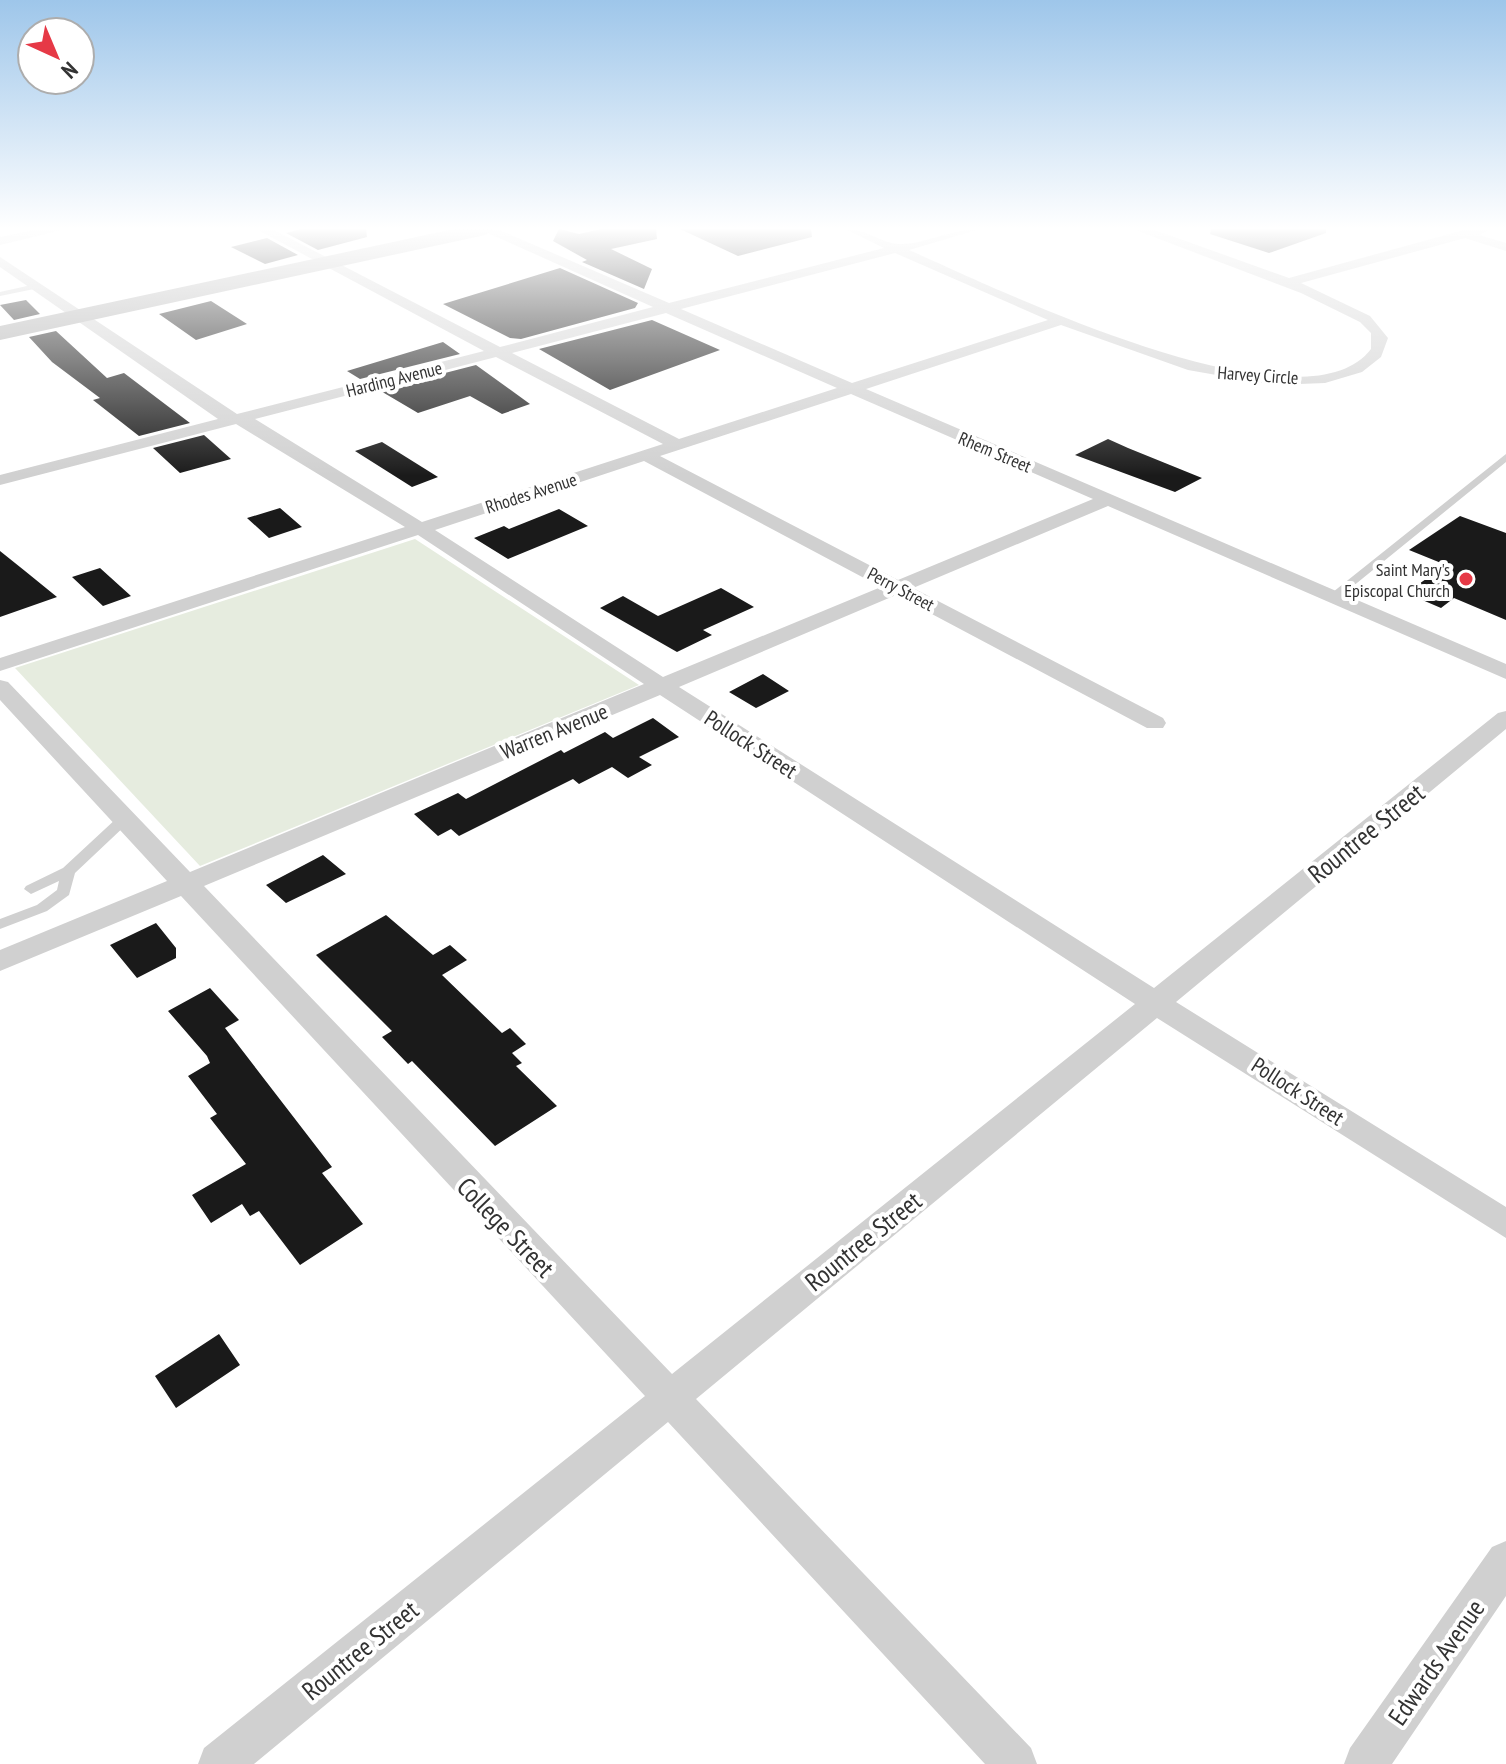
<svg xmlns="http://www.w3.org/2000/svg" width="1506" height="1764" font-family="'PT Sans Narrow',sans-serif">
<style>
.green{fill:#e6ecdf}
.building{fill:#1a1a1a}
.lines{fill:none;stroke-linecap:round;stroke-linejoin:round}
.service{fill:#d0d0d0;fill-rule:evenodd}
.minor{fill:#d0d0d0;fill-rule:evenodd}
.primary{fill:#ababab;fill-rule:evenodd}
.poi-dot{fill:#e63946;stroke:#fff;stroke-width:3}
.labels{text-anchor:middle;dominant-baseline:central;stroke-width:8;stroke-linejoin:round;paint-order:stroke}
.far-street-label{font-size:18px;fill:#333;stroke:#fff}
.far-poi-label{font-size:18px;fill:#333;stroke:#fff;text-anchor:end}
.street-label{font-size:22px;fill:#333;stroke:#fff}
.near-street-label{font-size:26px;fill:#333;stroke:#fff}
</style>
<rect width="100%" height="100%" fill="#fff"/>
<!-- green -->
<path class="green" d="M415 539 639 685 200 866 15 668Z"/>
<!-- building -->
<path class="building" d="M301 229H366L367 237 318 250 286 233Z
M559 229 579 234 601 229H656L657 239 611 249 652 269 644 289 582 262 587 260 553 241Z
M680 229H811L812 237 738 256Z
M1211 229H1326V233L1269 253 1210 234Z
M267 238 298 255 265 264 231 247Z
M560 268 638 303 635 308 521 339 510 338 443 304Z
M26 300 40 314 14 320 0 305Z
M211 301 247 324 196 340 159 314Z
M652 320 720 350 610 390 539 349Z
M56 331 107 378 124 373 190 423 139 436 93 400 100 398 52 362 29 337Z
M443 342 460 354 360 379 347 371Z
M476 365 530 404 502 414 470 396 418 413 379 390Z
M204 435 231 459 180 473 153 448Z
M1108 439 1128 448 1202 478 1175 492 1075 455Z
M382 442 438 477 412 487 355 451Z
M280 508 302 527 269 538 247 518Z
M559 509 588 526 508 559 474 538 504 526 509 529Z
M1460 516 1506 533V620L1454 598 1441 608 1406 593 1446 565 1409 550Z
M0 551 25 571 57 597 0 617Z
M100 568 131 596 103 606 72 577Z
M721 588 754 607 703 630 712 635 677 652 600 608 623 596 658 616Z
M763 674 789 691 756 708 729 692Z
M653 718 679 737 639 757 652 765 628 778 612 767 579 784 573 779 459 836 451 829 438 836 414 814 458 793 466 799 561 750 564 753 605 732 613 738Z
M323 855 346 874 286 903 266 885Z
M386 915 433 955 450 945 467 960 442 975 502 1033 510 1028 526 1044 512 1053 522 1063 516 1066 557 1106 495 1146 412 1061 408 1064 382 1037 392 1031 316 955Z
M156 923 176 948V958L137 978 110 945Z
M210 988 239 1020 225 1028 332 1167 322 1173 363 1224 300 1265 259 1211 250 1216 242 1204 211 1223 192 1195 246 1164 210 1118 217 1114 188 1076 210 1063 207 1056 168 1011Z
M219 1334 240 1365 176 1408 155 1376Z"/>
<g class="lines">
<!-- service -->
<path class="service" d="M36 284H39V288L0 296V292Z
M1506 454V462L1336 600H1328V596Z
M123 816 128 817 130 820 128 823 75 873 69 895 47 911 0 929V919L37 905 57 890 59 881 31 894 24 889 26 886 63 868 118 817Z"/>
<!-- minor -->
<path class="minor" d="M39 229H66L0 245V237Z
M256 229H272L500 347 653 307 479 229H497L669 303 884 248 845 229C867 229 883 244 899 244 923 245 951 229 980 229L909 250C991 286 1303 439 1371 349V333L1360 322 1301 293 1133 229H1152L1289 278 1464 230 1491 229 1479 235 1506 243V251L1465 238 1301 283 1370 316 1388 338 1381 357 1362 372 1325 383 1274 385 1188 370 1061 325 866 389 1506 664V679L1108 506 913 588 1163 718 1166 723 1163 728H1147L896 595 679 687 1154 988 1498 713 1506 711V729L1176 1002 1506 1207V1238L1157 1018 696 1399 1031 1748 1037 1764H985L668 1422 254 1764H198L204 1748 645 1396 181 896 0 971V950L167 881 0 700V680L8 682 190 872 644 684 418 535 0 671V658L405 527 236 424 0 485V475L218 419 0 267V257L237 414 484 351ZM895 253 1048 320 852 383 681 309ZM666 313 837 388 679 439 512 353ZM496 357 663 444 422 522 255 419ZM851 394 1093 499 898 580 660 456ZM644 461 881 587 663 677 435 530ZM660 695 1135 1004 672 1374 204 886Z
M1506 1541V1596L1392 1764H1344L1350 1748 1492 1547Z"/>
<!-- primary -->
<path class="primary" d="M454 229H495L485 235 0 340V326Z"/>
</g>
<!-- sky -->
<linearGradient id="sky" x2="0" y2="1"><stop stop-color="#9ec6ea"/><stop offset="0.48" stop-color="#fff"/><stop offset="1" stop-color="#fff" stop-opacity="0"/></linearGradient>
<rect width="1506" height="476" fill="url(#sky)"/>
<!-- markers -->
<circle class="poi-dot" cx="1466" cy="579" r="8"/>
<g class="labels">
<!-- far-street labels -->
<g class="far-street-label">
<text transform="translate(1258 375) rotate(4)">Harvey Circle</text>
<text transform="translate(394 379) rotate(-14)">Harding Avenue</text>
<text transform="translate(995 452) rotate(23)">Rhem Street</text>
<text transform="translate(531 493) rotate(-18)">Rhodes Avenue</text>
<text transform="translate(901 589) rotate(28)">Perry Street</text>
</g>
<!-- far-poi labels -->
<g class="far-poi-label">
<text x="1450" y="569">Saint Mary's<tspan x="1450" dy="21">Episcopal Church</tspan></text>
</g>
<!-- street labels -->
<g class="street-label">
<text transform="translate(554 731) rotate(-22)">Warren Avenue</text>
<text transform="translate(751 744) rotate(33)">Pollock Street</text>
<text transform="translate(1298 1091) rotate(33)">Pollock Street</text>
</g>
<!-- near-street labels -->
<g class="near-street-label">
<text transform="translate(1366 833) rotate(-39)">Rountree Street</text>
<text transform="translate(506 1227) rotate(46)">College Street</text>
<text transform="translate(863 1241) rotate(-39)">Rountree Street</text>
<text transform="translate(360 1650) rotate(-39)">Rountree Street</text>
<text transform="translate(1436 1662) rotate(-55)">Edwards Avenue</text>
</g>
</g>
<!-- north arrow -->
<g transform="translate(56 56) rotate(136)"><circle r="38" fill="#ffffff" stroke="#adadad" stroke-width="2"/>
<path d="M0-6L14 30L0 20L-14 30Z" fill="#e63946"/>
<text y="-12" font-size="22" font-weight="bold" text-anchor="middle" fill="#333333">N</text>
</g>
</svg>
